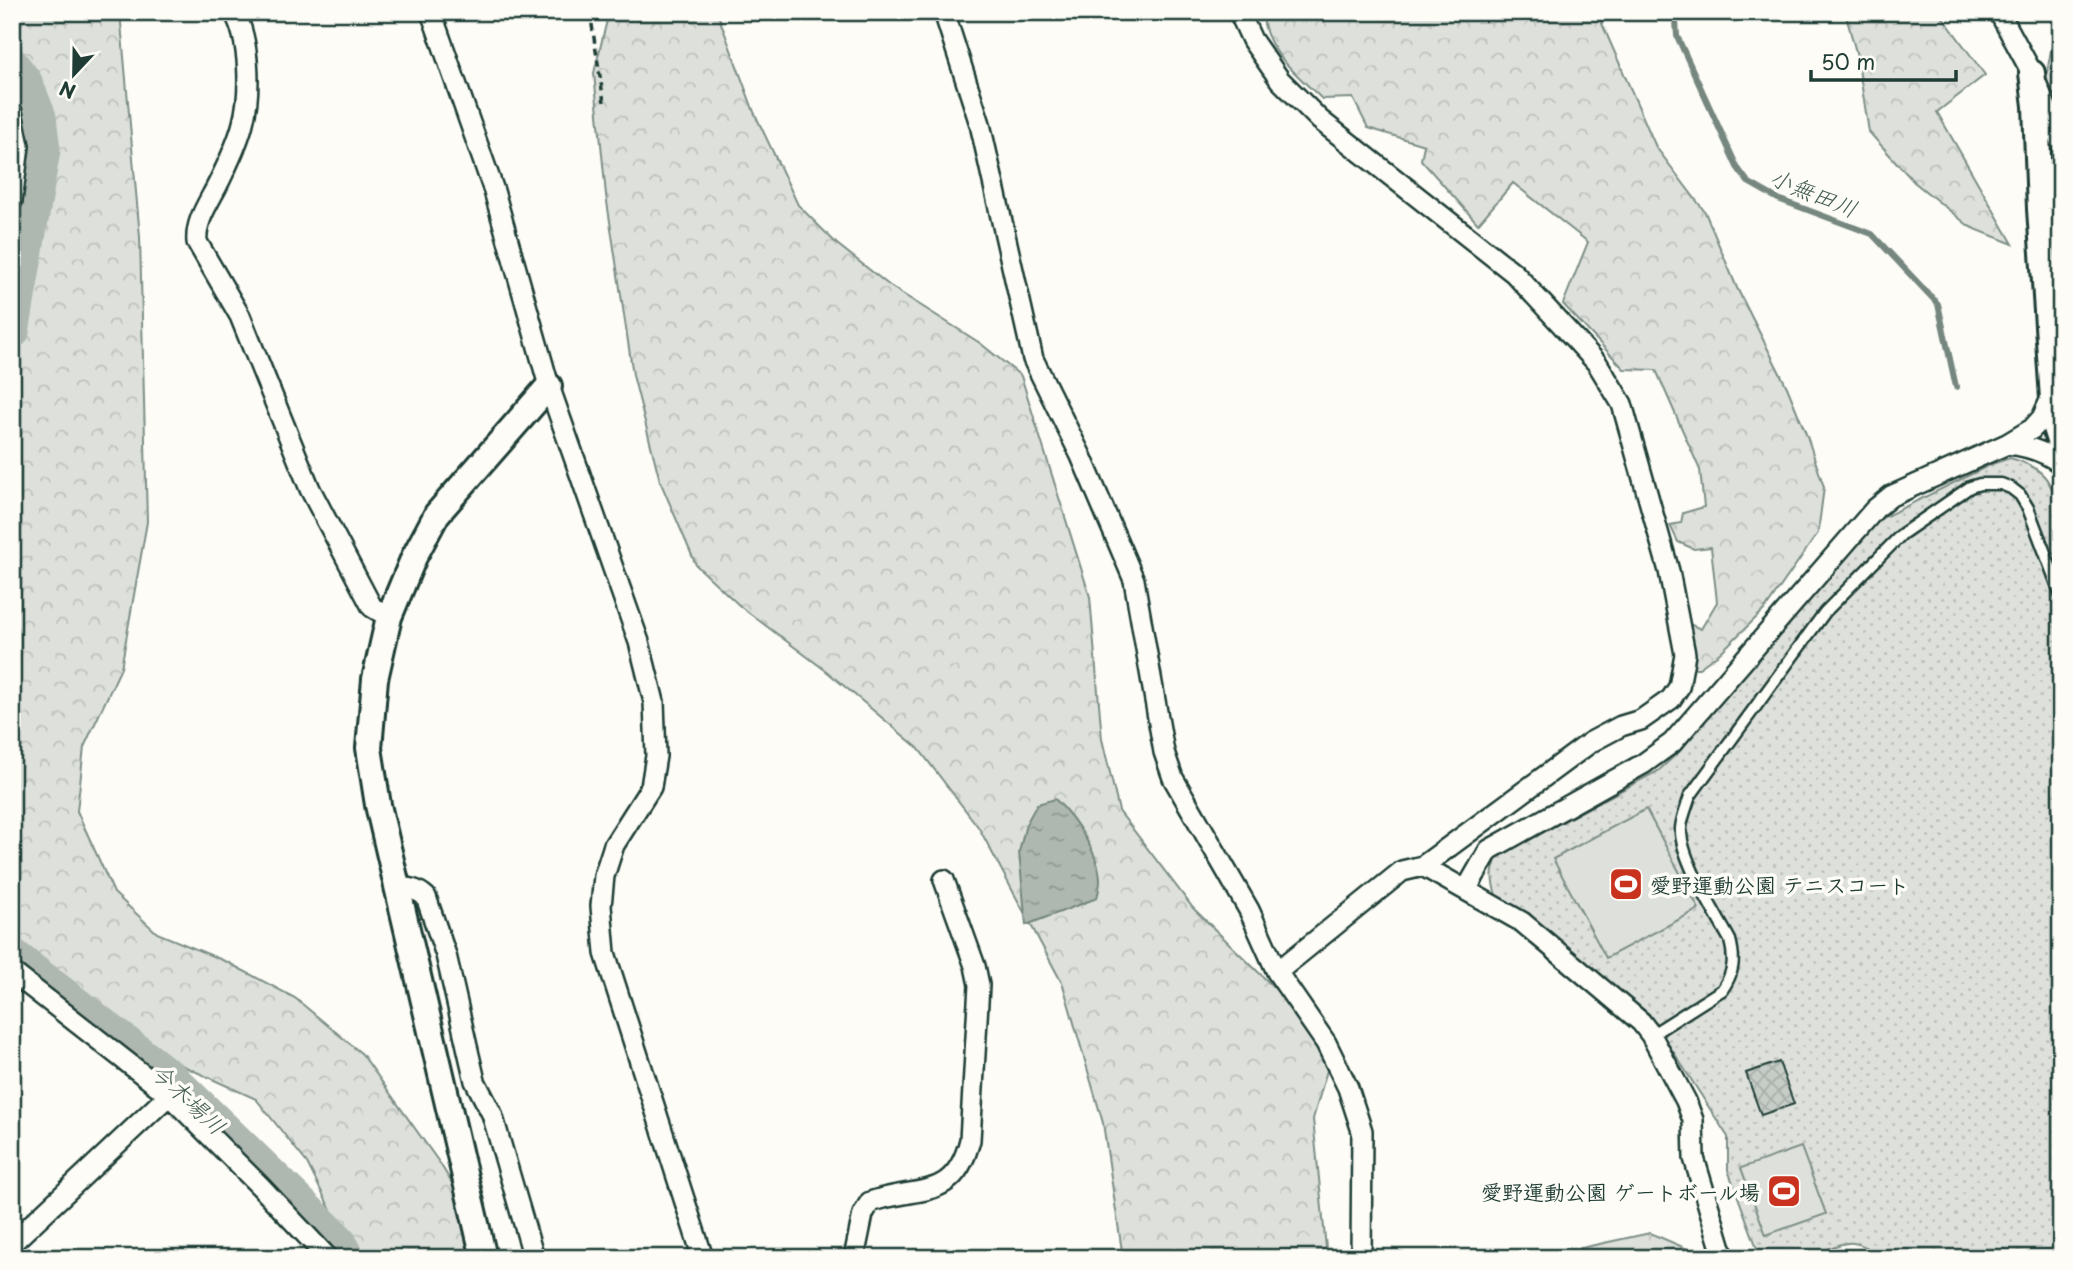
<svg xmlns="http://www.w3.org/2000/svg" width="2073" height="1270" font-family="'Playpen Sans','Klee One',sans-serif">
<style>
.forest{fill:url(#forest-crowns);stroke:#7e8e88;stroke-width:2}
.park{fill:url(#park-dots);stroke:#7e8e88;stroke-width:2}
.pitch{fill:#dde0db;stroke:#7e8e88;stroke-width:2}
.water{fill:url(#water-ripples);stroke:#75877f;stroke-width:2}
.lines{fill:none;stroke-linecap:round;stroke-linejoin:round}
.stream{stroke:#75877f;stroke-width:6}
.river{stroke:#aeb8b1;stroke-width:35}
.building{fill:url(#building-cross-hatch);stroke:#1f3d34;stroke-width:2}
.service-casing{stroke:#1f3d34;stroke-width:15}
.minor-casing{stroke:#1f3d34;stroke-width:24}
.tertiary-casing{stroke:#1f3d34;stroke-width:30}
.path{stroke:#1f3d34;stroke-width:3.5;stroke-dasharray:7 5;stroke-linecap:butt}
.service{stroke:#fdfcf7;stroke-width:10}
.minor{stroke:#fdfcf7;stroke-width:19}
.tertiary{stroke:#fdfcf7;stroke-width:24}
.labels{text-anchor:middle;dominant-baseline:central;stroke-width:7;stroke-linejoin:round;paint-order:stroke}
.poi-label{font-size:21px;font-weight:bold;fill:#1f3d34;stroke:#fdfcf7;text-anchor:start}
.water-label{font-size:23px;font-style:italic;fill:#435c53;stroke:#fdfcf7}
</style>
<defs>
<pattern id="forest-crowns" width="20" height="18" patternUnits="userSpaceOnUse" patternTransform="scale(1.75)"><rect width="20" height="18" fill="#dde0db"/><path d="M2 6a3 3 0 1 1 6 0M12 15a3 3 0 1 1 6 0" fill="none" stroke="#bdc1bd"/></pattern>
<pattern id="park-dots" width="8" height="8" patternUnits="userSpaceOnUse" patternTransform="scale(1.75)"><rect width="8" height="8" fill="#dde0db"/><path d="M2 2h.1M6 6h.1" fill="none" stroke="#bdc1bd" stroke-width="1.8" stroke-linecap="round"/></pattern>
<pattern id="water-ripples" width="26" height="14" patternUnits="userSpaceOnUse" patternTransform="scale(1.75)"><rect width="26" height="14" fill="#aeb8b1"/><path d="M2 4q2-2 4 0t4 0M15 11q2-2 4 0t4 0" fill="none" stroke="#8d9791"/></pattern>
<pattern id="building-cross-hatch" width="8" height="8" patternUnits="userSpaceOnUse" patternTransform="scale(1.75)"><rect width="8" height="8" fill="#c6cdc7"/><path d="M0 0l8 8M0 8l8-8" fill="none" stroke="#aab1ac"/></pattern>
</defs>
<rect width="100%" height="100%" fill="#fdfcf7"/>
<filter id="ink" filterUnits="userSpaceOnUse"><feTurbulence type="fractalNoise" baseFrequency=".0143" numOctaves="2"/><feDisplacementMap in="SourceGraphic" scale="14" xChannelSelector="R" yChannelSelector="G"/><feConvolveMatrix kernelMatrix="1 2 1 2 8 2 1 2 1" color-interpolation-filters="sRGB"/></filter>
<g filter="url(#ink)">
<!-- forest -->
<path class="forest" d="M12 12H120L140 237 147 522 121 668 84 747 77 811 114 893 157 933 227 962 295 998 362 1054 441 1165 497 1258H355L307 1163 256 1099 146 1049 12 981Z
M609 12H717L754 112 798 205 837 244 890 286 980 343 1021 376 1090 597 1102 739 1119 811 1193 908 1304 1017 1330 1060 1313 1119 1327 1258H1123L1103 1123 1063 985 979 828 918 748 825 670 741 607 696 565 660 481 633 375 606 195 594 73Z
M1263 12H1597L1656 147 1705 212 1737 288 1787 387 1807 436 1824 487 1818 533 1765 609 1721 652 1699 668H1689L1687 623 1701 629 1717 602 1711 547 1694 549 1678 542 1670 525 1681 523 1683 513 1704 507 1700 470 1656 370 1624 369 1563 304 1588 242 1513 183 1478 224 1421 160 1424 145 1368 128 1353 98 1322 99C1298 75 1262 49 1263 12Z
M1845 12H1939L1985 75 1937 112 2013 244 1970 227 1914 182 1869 132 1857 56Z
M2058 12H2061V113L2046 78Z
M1650 1233 1690 1250 1696 1258H1571L1581 1248Z"/>
<!-- park -->
<path class="park" d="M2010 458C2044 467 2051 480 2061 513V1258H1881C1849 1229 1837 1249 1805 1257 1794 1260 1779 1258 1767 1258L1757 1248 1728 1170V1137L1649 1014 1520 910 1496 895C1491 880 1491 870 1498 856L1658 771 1680 751 1849 551 1880 519 1992 464Z"/>
<!-- pitch -->
<path class="pitch" d="M1646 809 1699 909 1606 958 1553 859Z
M1801 1147 1826 1214 1766 1235 1741 1168Z"/>
<!-- water -->
<path class="water" d="M1055 799C1074 817 1100 854 1100 881 1100 886 1098 893 1097 898L1026 925 1019 852 1026 824 1037 804Z"/>
<g class="lines">
<!-- stream -->
<path class="stream" d="M1678 12 1676 21 1677 36 1737 167 1748 182 1778 199 1872 234 1938 304 1956 387"/>
<!-- river -->
<path class="river" d="M12 65 25 82 39 117 43 150 12 332
M12 955 170 1077 338 1240 348 1258"/>
</g>
<!-- building -->
<path class="building" d="M1779 1062 1794 1104 1761 1115 1746 1073Z"/>
<g class="lines">
<!-- service casing -->
<g class="service-casing">
<path id="service" d="M1651 1035 1722 990C1734 973 1735 959 1730 940 1715 912 1679 857 1681 828 1682 817 1687 806 1690 796L1825 612 1902 534 1970 487 1980 484H2001L2011 488 2020 495 2028 508 2061 595"/>
</g>
<!-- minor casing -->
<g class="minor-casing">
<path id="minor" d="M234 12C250 40 251 92 243 123 238 144 228 163 219 182 210 201 195 220 197 242L240 316 310 489 372 607 389 617
M431 12 494 191 549 386 639 642 654 702 656 756 651 787 614 845 604 876 601 906 605 953 703 1258
M944 12 980 124 1033 359 1081 456 1134 580 1164 752 1173 778 1249 910 1277 972 1326 1043 1348 1088 1362 1131 1361 1258
M1239 12 1252 40 1280 80 1320 120 1514 273 1597 363 1622 404 1669 571 1685 654 1679 687 1671 699 1641 720 1621 726 1591 742 1423 866 1402 871 1277 972
M1999 12 2032 73 2061 143
M12 112 19 146 12 201
M2007 444C2028 446 2045 451 2061 464
M1423 866 1522 922 1641 1022 1651 1035 1686 1101 1693 1120 1694 1158 1724 1258
M397 889C409 887 417 889 426 897L446 955 475 1081 492 1114 534 1258
M1466 890 1489 850 1643 764 1672 743 1875 509 1891 496 2007 444 2032 429 2042 418 2053 394
M12 972 169 1095 261 1187 328 1258
M12 1243 169 1095
M854 1258 863 1214 870 1202C918 1185 954 1203 970 1140L979 985 975 966 944 880"/>
</g>
<!-- tertiary casing -->
<g class="tertiary-casing">
<path id="tertiary" d="M2032 73 2036 106 2040 209 2055 428 2061 447
M484 1258 378 805 369 748 375 679 389 617 414 557 437 514 549 386"/>
</g>
<!-- path -->
<path class="path" d="M593 12 592 25 604 102"/>
<!-- service -->
<use href="#service" class="service"/>
<!-- minor -->
<use href="#minor" class="minor"/>
<!-- tertiary -->
<use href="#tertiary" class="tertiary"/>
</g>
</g>
<!-- icons -->
<defs>
<g id="stadium-square" transform="scale(1.75)"><rect x="-9" y="-9" width="18" height="18" rx="4" fill="#c8321e" stroke="#fdfcf7"/><path d="M0-5a6.5 5 0 1 0 0 10a6.5 5 0 1 0 0-10ZM-3.5-1.8h7v3.6h-7Z" fill="#fff"/></g>
</defs>
<g fill-rule="evenodd">
<use href="#stadium-square" x="1626" y="884"/>
<use href="#stadium-square" x="1784" y="1191"/>
</g>
<g class="labels">
<!-- poi labels -->
<g class="poi-label">
<text x="1650" y="884">愛野運動公園 テニスコート</text>
<text x="1760" y="1191" text-anchor="end">愛野運動公園 ゲートボール場</text>
</g>
<!-- water labels -->
<g class="water-label">
<text transform="translate(1814 192) rotate(22)">小無田川</text>
<text transform="translate(189 1098) rotate(43)">今木場川</text>
</g>
</g>
<!-- margin -->
<rect width="2073" height="1270" fill="none" stroke="#fdfcf7" stroke-width="42"/>
<rect x="21" y="21" width="2031" height="1228" fill="none" stroke="#1f3d34" stroke-width="2.5" filter="url(#ink)"/>
<!-- north arrow -->
<g transform="translate(74 74) rotate(202)" stroke="#fdfcf7" stroke-width="5" paint-order="stroke">
<path d="M0-5L12 26L0 18L-12 26Z" fill="#1f3d34"/>
<text y="-10" font-size="19" font-weight="bold" text-anchor="middle" fill="#1f3d34">N</text>
</g>
<!-- scale -->
<path d="M1811 70v10h145v-10" fill="none" stroke="#1f3d34" stroke-width="3.5"/>
<text x="1821" y="70" font-size="21" fill="#1f3d34" stroke="#fdfcf7" stroke-width="5" paint-order="stroke">50 m</text>
</svg>
